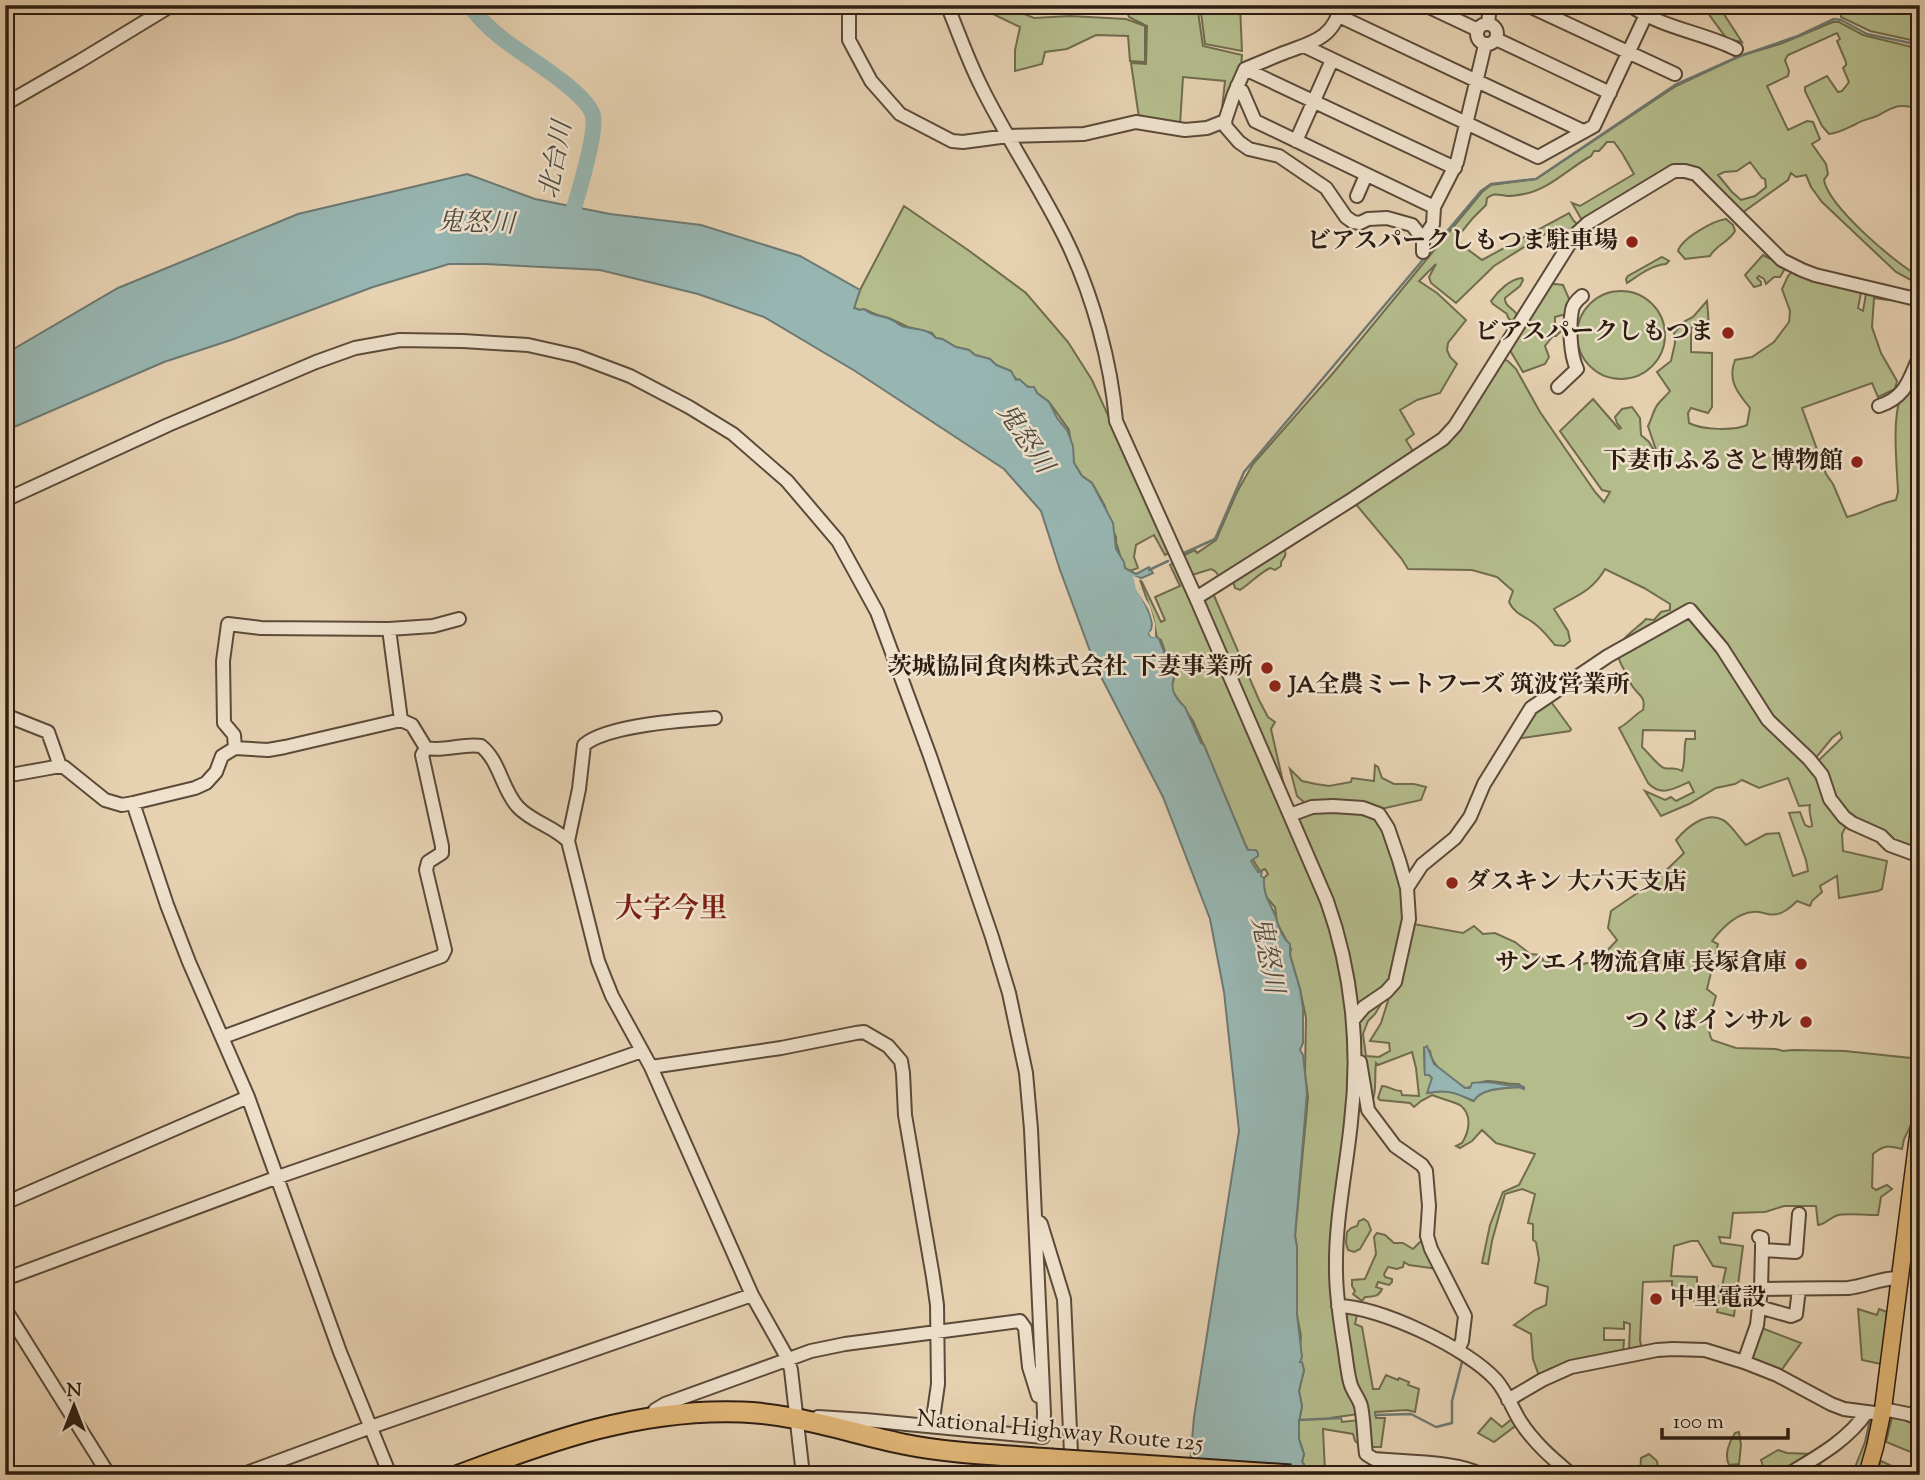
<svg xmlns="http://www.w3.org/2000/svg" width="1925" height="1480" font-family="'Sorts Mill Goudy','Noto Serif JP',serif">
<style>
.green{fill:#b4bc8c;stroke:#706c4e;stroke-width:2;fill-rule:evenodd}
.water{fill:#97b6b2;stroke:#6d7972;stroke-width:2}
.pier{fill:#e6d1b1}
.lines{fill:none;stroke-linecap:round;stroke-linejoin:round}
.stream{stroke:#6d7972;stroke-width:2.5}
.river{stroke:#97b6b2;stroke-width:16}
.minor-casing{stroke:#5b4a39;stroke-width:16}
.major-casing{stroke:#2d1d11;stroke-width:19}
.highway-casing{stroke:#2d1d11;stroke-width:23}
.minor{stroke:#efe1cc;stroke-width:12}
.major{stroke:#e3b878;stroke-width:16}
.highway{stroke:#e3b878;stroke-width:19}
.highway-bridge-casing{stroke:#2d1d11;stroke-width:23;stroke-linecap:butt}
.highway-bridge{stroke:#e3b878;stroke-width:19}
.poi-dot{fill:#8f2418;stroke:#efe1cc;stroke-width:2.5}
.labels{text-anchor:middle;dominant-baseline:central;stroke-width:5;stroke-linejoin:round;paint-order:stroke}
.poi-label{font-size:24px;font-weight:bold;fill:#2d1d11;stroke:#efe1cc;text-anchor:end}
.street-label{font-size:24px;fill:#2d1d11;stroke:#efe1cc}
.water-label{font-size:26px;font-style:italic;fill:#4d4b41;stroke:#efe1cc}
.quarter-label{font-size:28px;font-weight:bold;fill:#7a1f14;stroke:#efe1cc}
</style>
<rect width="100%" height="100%" fill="#e6d1b1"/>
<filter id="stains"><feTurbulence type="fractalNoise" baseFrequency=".00286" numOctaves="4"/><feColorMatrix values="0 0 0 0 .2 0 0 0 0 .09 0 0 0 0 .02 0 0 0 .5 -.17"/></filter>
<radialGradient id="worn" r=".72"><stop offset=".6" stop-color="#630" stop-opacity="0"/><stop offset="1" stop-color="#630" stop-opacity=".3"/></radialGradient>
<!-- green -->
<path class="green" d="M1125 5H1197L1203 46 1242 55 1241 67 1221 118 1225 81 1183 77 1180 125 1139 118 1131 63 1146 64 1147 26 1129 17Z
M1200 5H1240L1242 51 1205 44Z
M1702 5H1718L1742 42 1727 39Z
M1841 5H1920V42L1870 31 1841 17 1840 10Z
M1005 6 1034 18 1070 16 1126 19 1145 26V62L1130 61 1128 36 1096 35 1067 49 1045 52 1042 64 1015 71V50L1020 27 995 15Z
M1833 22H1839L1863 35 1920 49V109C1899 103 1895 106 1877 116 1870 119 1862 120 1856 124 1847 128 1839 133 1829 134L1822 126 1805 91V87L1827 76 1838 92 1842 91 1849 82 1843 68 1846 65V62L1837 41 1840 39 1837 33 1788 55 1785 60 1789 71 1788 76 1767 86 1788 130 1807 121 1813 122 1820 139 1812 144 1826 164 1828 174 1824 180C1829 207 1895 263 1920 277V285L1896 272 1822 202 1811 187 1806 175 1796 177 1791 173 1788 180 1742 213 1693 167 1583 222 1572 203 1580 206 1634 174 1622 153 1614 142H1607L1599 151H1594L1591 156C1569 168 1550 189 1524 194 1519 195 1512 196 1507 196 1498 195 1495 192 1487 198L1486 205 1472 219 1455 240 1482 260 1569 213 1573 220 1579 226 1568 238 1559 232 1554 231 1543 235 1494 266 1456 303 1431 283 1429 277 1436 264 1419 281 1437 293 1466 320 1448 343 1447 350 1450 357 1457 364 1440 393 1417 400 1400 410 1414 434 1406 440 1414 453 1221 579 1215 571 1211 569 1192 575 1180 557 1195 550 1197 553 1216 540 1237 492 1253 464 1334 372 1482 192 1491 185 1536 179 1676 86 1740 56 1780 44ZM1750 162 1762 178 1765 179 1766 187 1755 196 1741 200 1732 192 1718 175 1724 172 1737 171Z
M904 206 968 250 1026 293 1068 342 1092 380 1170 552 1165 555 1154 535 1136 545 1134 557 1138 568 1130 571 1124 568 1116 542V537L1113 531 1112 523 1106 512 1105 506 1092 483 1082 476 1074 463 1069 430 1049 402 1037 393 1034 388C1025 387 1014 380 1011 371L996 365 990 359 975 355 969 350 956 347 942 339 936 338 932 333 908 327 889 318 877 315 864 309 860 310 854 308 860 290Z
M1726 219 1733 225 1735 231C1729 242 1716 245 1710 256L1685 259 1678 251C1682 238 1713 221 1726 219Z
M1763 255 1786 267 1780 277H1774L1766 284 1764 279 1759 276 1757 278 1761 282V285L1754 287 1745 275Z
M1662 257 1669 261 1666 264C1652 265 1639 275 1627 283L1626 279 1628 276Z
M1792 272 1860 291 1861 293 1858 308 1863 311 1866 294 1870 292 1892 298 1888 300 1874 298 1872 327 1881 353 1897 381 1895 389 1878 397 1872 383 1802 408 1826 474 1833 484 1847 517C1864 513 1879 503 1896 500L1898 492C1897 468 1892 422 1900 399 1904 390 1912 380 1918 372L1920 373V652L1916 692 1919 694 1915 719 1919 774 1916 778 1920 786V853L1858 823 1846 826 1842 834 1843 851 1887 861 1882 889 1878 891 1839 898 1837 876 1820 886 1822 892 1812 901 1810 906 1797 901C1790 908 1780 917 1768 914 1763 913 1758 911 1752 912 1735 914 1722 928 1712 941L1718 944 1707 989 1716 996C1712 1010 1705 1027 1712 1040L1736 1048 1776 1049 1783 1051 1793 1050 1845 1051 1920 1059 1913 1121 1904 1139 1902 1149C1889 1146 1885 1144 1873 1154L1872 1187 1876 1190 1887 1185 1892 1189 1881 1197 1878 1215C1869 1215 1845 1213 1838 1215 1829 1218 1826 1224 1818 1225L1816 1206H1784L1765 1212 1733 1213 1730 1238 1719 1237 1721 1243 1743 1246 1734 1316 1717 1312 1719 1301 1672 1300V1281L1643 1282 1640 1340 1642 1350H1629L1630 1324 1624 1322V1329L1604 1328V1340H1624L1623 1352 1548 1374 1538 1373 1533 1359 1531 1334 1514 1325 1535 1310 1546 1305 1548 1287 1535 1283 1539 1259 1536 1242 1533 1240V1224L1528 1223 1535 1194 1522 1189 1505 1194 1492 1241 1488 1264 1482 1263 1490 1225 1503 1192 1519 1185 1535 1154 1496 1143 1482 1130 1472 1141 1460 1148 1456 1146 1462 1143C1469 1132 1473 1115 1460 1105 1454 1102 1439 1098 1432 1095L1421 1101 1414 1107 1410 1103 1380 1100 1378 1098 1382 1086C1389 1086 1393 1091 1401 1091L1402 1095 1419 1096 1416 1068 1412 1052 1378 1065 1376 1063C1374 1078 1378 1095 1369 1107 1363 1079 1347 1036 1365 1011 1369 1006 1378 1003 1384 999L1375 1014 1368 1021 1363 1034 1366 1056 1379 1057 1390 1051 1389 1043 1370 1041 1381 1023 1411 928 1414 924 1463 933 1474 926 1483 934 1495 933 1515 942 1530 954 1541 955 1544 962C1582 965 1590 971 1617 940L1608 928 1611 911 1655 881 1684 853 1676 840C1687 827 1706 811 1723 820 1730 823 1740 839 1746 845L1766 834 1779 833 1793 876 1808 871 1806 860 1789 813 1800 812 1805 825 1809 827 1812 826C1812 818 1808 813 1810 805L1799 806 1788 778 1759 788 1742 780 1735 784 1716 788 1689 804 1661 816 1645 791 1665 800 1671 797 1676 801 1694 792 1689 782C1674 789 1661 797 1648 783L1619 728C1629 723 1634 715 1643 710 1646 696 1639 696 1633 687 1630 684 1630 680 1628 677 1622 665 1613 656 1622 642 1627 633 1639 627 1646 619L1654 620 1661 612 1670 610V604L1644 588 1605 569C1592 592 1575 596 1554 609L1568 631 1570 641 1564 646 1555 645C1549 638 1543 630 1535 624 1526 616 1515 615 1509 602L1513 591 1497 577 1472 570 1408 569 1401 558 1354 502 1447 442 1503 359 1508 361 1516 369 1540 412 1595 492 1604 502 1610 492 1602 490 1560 431 1593 399 1619 429 1621 428 1617 423 1615 417 1622 409 1632 407 1640 418 1641 435 1649 442 1655 452 1656 450 1648 426C1652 419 1653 410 1658 404 1662 399 1666 396 1670 391L1657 372 1671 361 1675 343 1674 333 1685 321 1693 317 1707 301 1709 326 1691 328V352L1712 353V407L1708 413 1691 408 1688 413 1689 423C1702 430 1734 431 1747 425L1750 408C1738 393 1727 381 1735 360L1752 357 1774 342 1789 322 1790 311 1782 289 1788 276ZM1643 730 1695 731V739H1686C1683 750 1686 761 1682 771 1674 766 1672 770 1664 768 1659 767 1647 751 1642 747ZM1840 732 1842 738 1816 763 1814 760 1832 738ZM1424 1048 1430 1051C1431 1067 1452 1079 1465 1088 1474 1087 1480 1081 1488 1081 1499 1081 1508 1085 1519 1084L1524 1089 1520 1087C1505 1088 1482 1088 1473 1101 1455 1092 1448 1089 1428 1093L1432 1078 1429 1075 1425 1074ZM1691 1241H1698L1713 1266 1726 1268 1722 1286H1697V1277L1671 1276 1674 1246Z
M1522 278 1523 280 1520 286 1505 298C1504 307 1516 309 1518 317L1516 321C1511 321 1508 320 1507 314L1493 304 1491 301C1498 291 1510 279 1522 278Z
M1555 284 1563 285 1570 301 1567 316 1562 315 1555 317V325L1567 328 1566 333 1561 331 1556 336H1553L1545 346 1549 357 1545 364 1523 372 1508 347 1520 329H1524L1526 321 1549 285Z
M1577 335a44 44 0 1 1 88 0a44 44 0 1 1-88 0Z
M1284 548C1287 554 1285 557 1281 562V566L1275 570 1270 568C1258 574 1251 583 1240 590L1235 588 1233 581Z
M1175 562 1332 925 1347 1002 1350 1063 1334 1282 1359 1414 1330 1418H1341L1342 1422 1359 1420 1361 1446 1355 1441 1353 1434 1323 1429 1325 1472 1303 1471 1304 1464 1302 1462 1304 1454 1299 1439V1422L1302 1406 1299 1391 1304 1370 1299 1362 1301 1336 1297 1315V1247L1295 1236 1308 1097 1305 1073 1306 1018 1300 989 1290 955 1291 949 1277 923 1275 907 1267 898 1265 894 1263 882 1264 878 1268 874 1265 869 1260 871 1253 860 1252 851 1248 850 1245 844 1204 746 1193 721 1173 692 1172 685 1174 678 1161 640 1157 638 1153 617 1140 580 1142 582 1161 622 1165 620 1155 597 1180 586 1170 565Z
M1212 591 1259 700 1268 717 1275 722 1271 729 1286 795 1202 602 1204 597Z
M1549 699 1571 729 1570 731 1516 739 1535 711Z
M1375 765 1378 767 1382 778 1394 784H1414L1426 787 1421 800 1381 809 1305 803 1297 796 1290 769 1302 781 1316 784 1329 786 1351 782 1352 778 1374 781Z
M1316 810 1367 812 1384 827 1403 887 1405 919 1390 984 1356 1010 1342 928 1335 908 1298 823 1300 818Z
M1920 1168V1263L1906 1259Z
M1364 1219 1368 1222 1371 1230 1360 1249 1354 1252 1348 1250 1346 1243 1347 1232 1351 1228 1357 1226 1359 1221Z
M1377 1233 1385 1235 1394 1243H1403L1413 1249 1424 1238 1438 1269 1409 1265 1404 1262 1403 1267 1397 1269 1388 1267 1384 1274 1385 1277 1392 1279V1282L1389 1285 1378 1282 1376 1287 1382 1289C1378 1298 1373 1296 1365 1297L1362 1301 1353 1294 1355 1291 1352 1286V1280L1365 1279 1376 1254 1374 1237Z
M1858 1309 1877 1315 1879 1309 1887 1312 1881 1364 1862 1360Z
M1358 1310 1355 1324 1362 1327 1373 1389H1379L1386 1375 1398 1380 1399 1378 1409 1382 1408 1385 1419 1389 1415 1412 1407 1410 1375 1412 1376 1418H1385L1381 1447H1367L1354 1386 1344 1317 1348 1311Z
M1759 1327 1801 1343 1780 1372 1746 1360Z
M1876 1414 1863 1466 1859 1475H1852L1865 1442 1871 1415Z
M1892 1417H1903L1920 1424V1437L1913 1453 1886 1442Z
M1491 1418 1502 1427 1513 1418 1518 1424 1494 1442 1478 1433Z
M1739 1432 1741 1445 1739 1464 1729 1465C1724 1455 1729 1442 1735 1433Z
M1778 1450 1787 1453 1811 1454 1784 1475H1766L1761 1460Z
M1649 1454 1657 1461 1658 1467 1653 1471 1657 1475H1640L1641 1458Z
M1813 1461 1838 1475H1790Z
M1881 1461 1907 1473 1906 1475H1877Z
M1368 1468 1410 1470 1443 1475H1356L1360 1469Z"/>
<!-- water -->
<path class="water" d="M467 174 535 199 610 214 701 225 800 256 860 290 854 308 860 310 864 309C874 318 880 314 890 319 896 321 899 326 905 327 917 330 927 328 936 338L942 339 956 347 969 350 975 355 990 359 996 365 1011 371 1016 380 1019 379 1028 387H1034L1037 393 1049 402 1057 418 1067 430 1073 446 1074 463 1082 476 1092 483 1113 523 1116 549 1124 562 1125 568 1136 574 1149 567 1153 573 1142 578 1136 577C1136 597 1160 618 1149 634L1151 637 1156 636 1159 639 1174 678C1169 689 1177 700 1185 707L1201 743 1204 745 1245 844 1248 850H1256L1258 853V856L1251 861 1258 872 1262 871 1261 876 1264 878C1263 894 1269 901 1275 915 1279 926 1281 937 1290 944V955L1300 989 1303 1008V1043L1300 1050 1303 1055 1307 1093 1295 1236 1297 1247V1315L1302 1357 1300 1362H1302L1304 1370 1299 1391 1302 1406 1299 1422V1439L1304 1454 1302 1462 1304 1464 1302 1475H1189L1194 1417 1239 1131 1224 992 1210 919 1163 797 1096 667 1060 570 1041 511 1004 469 855 371 764 317 698 294 600 270 485 264H449L373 287 231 340 164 362 5 431V354L118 288 298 214Z
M1427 1046 1434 1064 1465 1088H1470L1472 1083C1486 1081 1494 1083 1507 1085 1515 1086 1517 1083 1524 1087V1089L1519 1087C1505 1088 1481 1088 1474 1101 1456 1093 1447 1089 1427 1093L1432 1078 1429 1075H1425C1424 1065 1425 1057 1424 1048Z"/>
<!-- pier -->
<path class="pier" d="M1133 576 1139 578V588L1150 606 1155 624V637H1151L1149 633 1153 629V623L1149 610 1136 589Z"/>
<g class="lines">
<!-- stream -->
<path class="stream" d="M1184 553 1215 539 1244 472 1481 191 1491 184 1536 179 1675 85 1740 56 1798 36 1834 19 1841 20 1867 34 1920 45
M1149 570 1168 561
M1375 1415 1411 1414 1436 1427 1452 1423V1401L1463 1358
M1299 1420 1341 1418"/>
<!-- river -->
<path class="river" d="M469 5C478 17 488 27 499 36 519 53 588 92 593 116 597 136 575 205 568 227"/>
<!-- minor casing -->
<g class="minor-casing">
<path id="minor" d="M849 5V40L871 81 900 114 952 141 963 142 1008 136 1084 134 1136 122 1185 130 1207 128 1225 121
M947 5C958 31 967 58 980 84 1006 138 1041 188 1067 242 1093 296 1111 362 1116 421L1196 598 1327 901C1352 971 1360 1048 1351 1122 1346 1172 1335 1220 1336 1271 1336 1296 1340 1320 1344 1345 1346 1357 1347 1370 1350 1382 1352 1391 1359 1398 1361 1406 1364 1420 1364 1439 1366 1454L1374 1459C1404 1462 1456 1461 1482 1475
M1341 5C1334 40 1309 43 1281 54 1269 59 1257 64 1245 69L1234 94 1225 121 1226 127 1239 142 1249 149 1279 156 1326 188 1346 217 1353 222 1360 223 1368 219 1387 218 1412 225 1423 239V252
M1425 5 1478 30
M1527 5 1675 74
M1630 5C1661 28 1702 32 1736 49
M1339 16 1583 131
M1477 34a10 10 0 1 1 20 0a10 10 0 1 1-20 0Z
M1488 24 1490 5
M1496 39 1610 93
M1304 46 1538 157 1594 126 1645 17
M1245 69 1455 168
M1237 86 1242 91 1255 121 1434 207
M5 104 80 61 172 5
M1296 141 1332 60
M1357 196 1366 175
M1423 239 1433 224 1434 207 1457 162 1485 45
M1558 387 1577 369C1570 355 1569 325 1572 310 1573 304 1577 300 1582 296
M1879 406C1906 397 1909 380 1920 355
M5 500 168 425 316 362 355 348 400 340 463 341 528 345 577 356 630 376 689 407 733 434 787 481 838 541 877 612 930 756 992 937 1009 993 1026 1073 1031 1129 1044 1413 1043 1437 865 1420 862 1435
M1196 598 1351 500 1443 439 1455 426 1575 235 1588 223 1674 171H1685L1696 174 1782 260 1802 270 1815 275 1920 300
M389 629 433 626 459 619
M5 715 48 732 60 766
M715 718C684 720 607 725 584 745L579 789 568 841 598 961 612 996 651 1067 752 1295 788 1359 791 1370 803 1475
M235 748 234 735 224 723 223 661 228 624 261 628 389 629 401 720
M5 776 55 767H64L105 800 122 805 133 803 195 788 206 783 216 772 222 756 235 748 268 750 285 747 401 720 412 725 426 748C445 752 463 743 481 746 500 761 502 790 518 807 532 822 553 826 568 841
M133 803 167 905 189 962 248 1097 340 1352 390 1475
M1290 815 1312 807 1333 806 1363 808 1379 814 1388 828 1399 860 1407 888 1409 919 1395 982 1386 992 1364 1007 1353 1020
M1407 888 1422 865 1455 838 1470 817 1484 784 1531 708 1608 656 1690 610 1722 648 1768 720 1809 759 1822 775 1830 799 1844 817 1852 823 1881 836 1890 845 1920 856
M223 1037 442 956 445 950 426 870 428 862 442 853V846L422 755 426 748
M1360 1062 1368 1110 1395 1146 1422 1165 1426 1171 1429 1206 1427 1236 1431 1249 1465 1316 1462 1341 1458 1350
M651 1067 781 1048 856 1033 864 1032 888 1046 901 1061 903 1073 905 1115 933 1277 937 1305 938 1384 932 1426
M5 1203 248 1097
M1799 1214 1796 1252 1762 1250 1761 1289 1848 1288C1866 1286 1883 1277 1901 1278
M1039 1222 1041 1224 1064 1299 1072 1475
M1759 1237 1762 1238V1250
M5 1279 278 1177 642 1051
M1338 1306C1381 1307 1467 1348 1496 1380 1506 1391 1512 1408 1520 1421 1534 1443 1552 1458 1572 1475
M1759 1307 1791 1316 1796 1314 1799 1289
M5 1309 109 1475
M1744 1362 1757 1325 1761 1289
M1508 1400 1542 1380 1571 1367 1657 1350 1673 1349 1705 1350 1744 1362 1777 1375 1831 1404 1844 1409 1882 1414
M1883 1409 1908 1414 1920 1419
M654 1417 655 1410 665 1404 811 1351 845 1344 1020 1321 1025 1328 1029 1367 1038 1396
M818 1417 865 1420
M241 1475 371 1427 752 1295
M1044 1475V1458
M1787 1475C1817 1457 1847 1441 1867 1412"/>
</g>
<!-- major casing -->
<g class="major-casing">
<path id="major" d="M1867 1475 1875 1447 1883 1409 1920 1121"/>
</g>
<!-- highway casing -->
<g class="highway-casing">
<path id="highway" d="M459 1475C552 1440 641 1408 742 1412 797 1414 850 1433 903 1444 952 1454 1002 1455 1051 1459"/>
</g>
<!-- minor -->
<use href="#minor" class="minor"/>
<!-- major -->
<use href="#major" class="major"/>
<!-- highway -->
<use href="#highway" class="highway"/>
<!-- highway-bridge casing -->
<g class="highway-bridge-casing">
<path id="highway-bridge" d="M1051 1459 1291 1475"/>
</g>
<!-- highway-bridge -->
<use href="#highway-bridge" class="highway-bridge"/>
</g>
<!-- markers -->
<g class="poi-dot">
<circle cx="1632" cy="242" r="7"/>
<circle cx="1728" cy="333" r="7"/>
<circle cx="1857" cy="462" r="7"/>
<circle cx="1267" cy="668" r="7"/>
<circle cx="1275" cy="686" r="7"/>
<circle cx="1452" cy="883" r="7"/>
<circle cx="1801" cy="964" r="7"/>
<circle cx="1806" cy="1022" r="7"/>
<circle cx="1656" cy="1299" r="7"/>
</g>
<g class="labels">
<!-- poi labels -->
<g class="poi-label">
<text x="1618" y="242">ビアスパークしもつま駐車場</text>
<text x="1714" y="333">ビアスパークしもつま</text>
<text x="1843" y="462">下妻市ふるさと博物館</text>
<text x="1253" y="668">茨城協同食肉株式会社 下妻事業所</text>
<text x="1289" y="686" text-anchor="start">JA全農ミートフーズ 筑波営業所</text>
<text x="1466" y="883" text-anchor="start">ダスキン 大六天支店</text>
<text x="1787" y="964">サンエイ物流倉庫 長塚倉庫</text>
<text x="1792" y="1022">つくばインサル</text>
<text x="1670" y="1299" text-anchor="start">中里電設</text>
</g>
<!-- street labels -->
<g class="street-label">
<text transform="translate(1060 1432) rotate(5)">National Highway Route 125</text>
</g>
<!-- water labels -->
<g class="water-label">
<text transform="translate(557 160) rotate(-79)">北台川</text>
<text transform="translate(476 224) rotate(2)">鬼怒川</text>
<text transform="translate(1024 439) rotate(56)">鬼怒川</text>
<text transform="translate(1266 955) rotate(79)">鬼怒川</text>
</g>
<!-- quarter labels -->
<g class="quarter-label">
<text x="671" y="910">大字今里</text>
</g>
</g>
<!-- margin -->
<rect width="1925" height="1480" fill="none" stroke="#e6d1b1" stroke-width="28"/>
<rect x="7" y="7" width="1911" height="1466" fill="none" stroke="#2d1d11" stroke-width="3.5"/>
<rect x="14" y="14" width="1897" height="1452" fill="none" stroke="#2d1d11" stroke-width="2"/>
<!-- north arrow -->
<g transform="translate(74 1406)" stroke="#efe1cc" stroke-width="5" paint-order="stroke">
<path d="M0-5L12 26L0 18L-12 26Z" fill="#2d1d11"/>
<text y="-10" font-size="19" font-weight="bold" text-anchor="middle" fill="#2d1d11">N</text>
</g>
<!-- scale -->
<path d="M1662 1428v10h126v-10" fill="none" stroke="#2d1d11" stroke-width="3.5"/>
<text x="1673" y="1428" font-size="21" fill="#2d1d11" stroke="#efe1cc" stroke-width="5" paint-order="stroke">100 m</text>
<rect width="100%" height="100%" filter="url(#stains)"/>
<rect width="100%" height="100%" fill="url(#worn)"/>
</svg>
